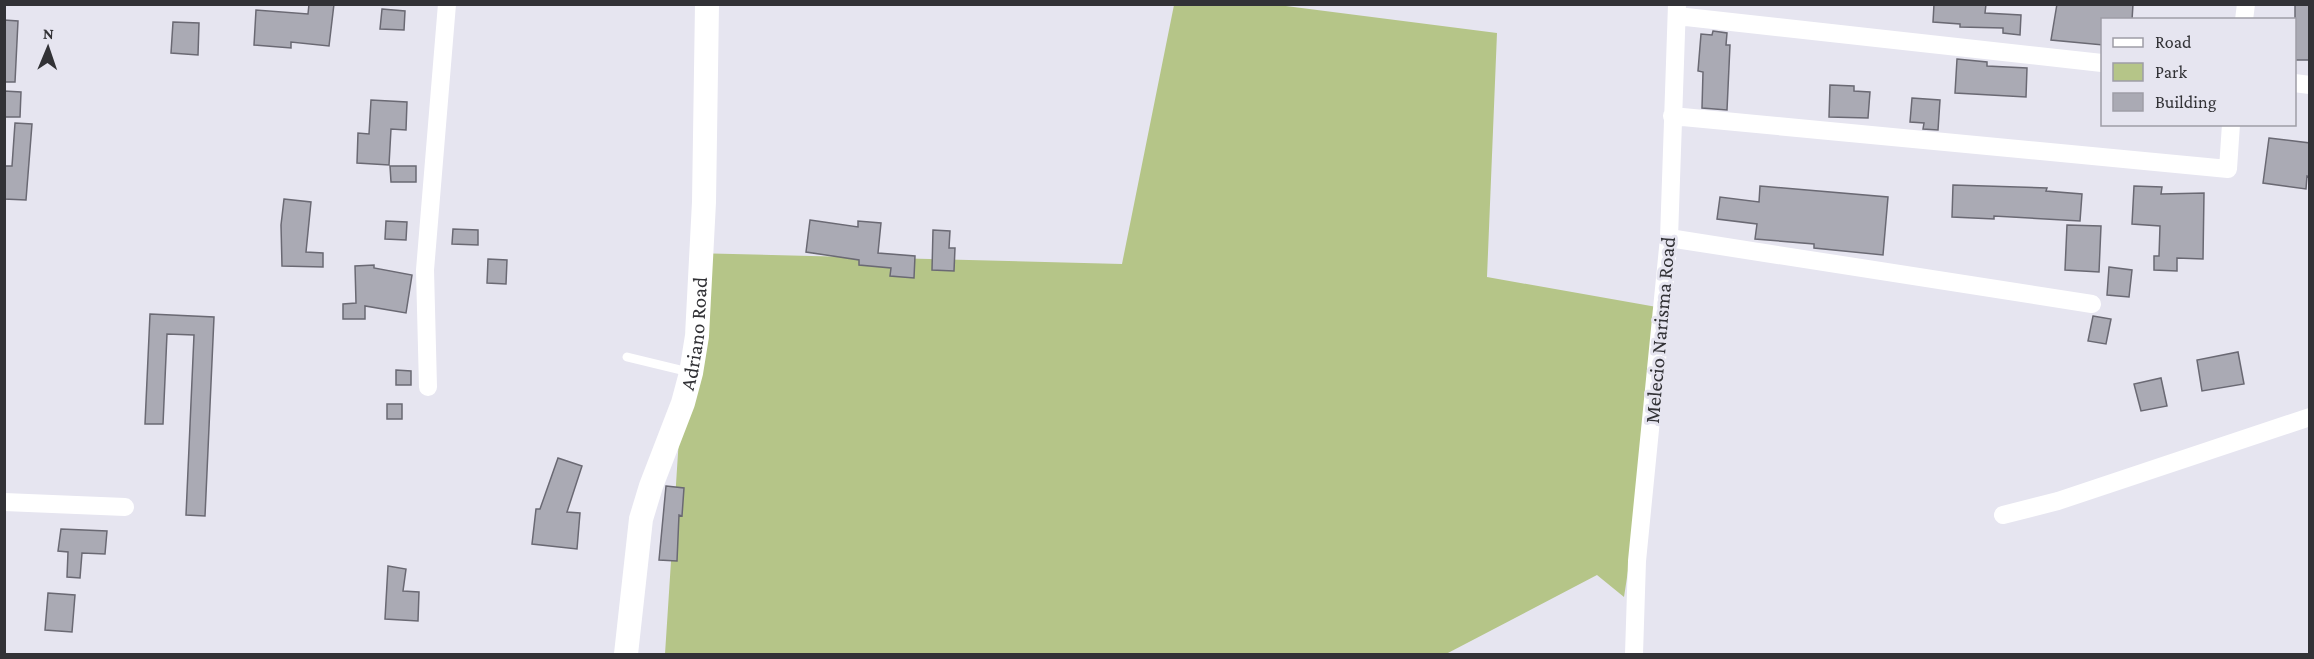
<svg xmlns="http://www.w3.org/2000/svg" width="2314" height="659" font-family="'Crimson Pro',serif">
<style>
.green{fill:#b5c588}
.building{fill:#aaaab4;stroke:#6a6973;stroke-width:1.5}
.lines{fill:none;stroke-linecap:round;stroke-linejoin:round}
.service{stroke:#fff;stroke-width:9}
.minor{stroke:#fff;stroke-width:18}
.tertiary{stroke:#fff;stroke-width:24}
.labels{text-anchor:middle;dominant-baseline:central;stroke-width:6;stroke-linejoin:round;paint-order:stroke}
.street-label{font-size:21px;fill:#323236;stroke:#e6e5f0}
</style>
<rect width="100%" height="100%" fill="#e6e5f0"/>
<!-- green -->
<path class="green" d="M1174 5H1278L1497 33 1487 277 1668 309 1624 597 1597 575 1446 654H665L691 253 1122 264Z"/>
<!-- building -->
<path class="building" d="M309 4H334L329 46 291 42V48L254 45 256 10 308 14Z
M1934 4H1986L1985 13 2021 15 2020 35 2003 33V28L1960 27V24L1933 22Z
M2057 4H2133L2132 20H2103V45L2051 40Z
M2295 4H2310V60H2295Z
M382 9 405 11 404 30 380 29Z
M4 20 18 21 15 82H4Z
M173 22 199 23 198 55 171 53Z
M1713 31 1727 33 1726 45H1730L1727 110 1702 108 1703 72 1698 71 1701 34 1712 35Z
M1957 59 1987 62V66L2027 68 2026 97 1955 93Z
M1830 85 1854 86V91L1870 92 1868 118 1829 117Z
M4 91 21 92 20 117H4Z
M1912 98 1940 100 1938 130 1923 129 1924 123 1910 122Z
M371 100 407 102 406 130 391 129 389 165 357 163 358 133 369 134Z
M15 123 32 124 26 200 4 199V166H12Z
M2269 138 2310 143V177L2307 176 2306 189 2263 183Z
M390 166H416V182H391Z
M1953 185 2047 188 2046 191 2082 194 2080 221 1994 216V219L1952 217Z
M1760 186 1888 197 1883 255 1814 248V244L1755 239 1757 224 1717 219 1720 197 1759 202Z
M2134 186 2162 187 2161 194 2204 193 2203 259 2177 258V271L2154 270V256H2159L2160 226 2132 224Z
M284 199 311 202 306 252 323 253V267L282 266 281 225Z
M810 220 858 227V221L881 223 878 253 915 256 914 278 890 276 891 268 859 265V260L806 252Z
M386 221 407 222 406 240 385 239Z
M2067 225 2101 226 2099 272 2065 270Z
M453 229 478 230V245L452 244Z
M933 230 950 231 949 248H955L954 271 932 270Z
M488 259 507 260 506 284 487 283Z
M374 265V268L412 275 406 313 365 306V319H343V304L356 303 355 266Z
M2109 267 2132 270 2129 297 2107 295Z
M150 314 214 317 205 516 186 515 194 335 167 334 163 424H145Z
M2093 316 2111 319 2106 344 2088 341Z
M2238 352 2244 384 2202 391 2197 360Z
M396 370 411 371V385H396Z
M2161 378 2167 406 2141 411 2134 384Z
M387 404H402V419H387Z
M558 458 582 466 567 512 580 513 577 549 532 544 536 509H540Z
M666 486 684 488 682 516 679 515 677 561 659 560Z
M61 529 107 531 105 554 82 553 80 578 67 577 68 552 58 551Z
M388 566 406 569 403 591 419 592 418 621 385 619Z
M48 593 75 595 72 632 45 630Z"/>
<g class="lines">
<!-- service -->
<path class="service" d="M627 357 689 372"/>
<!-- minor -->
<path class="minor" d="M1677 16 2102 63
M2244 20 2246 4
M2294 83 2310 85
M1672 116 2228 169 2231 124
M1669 238 2092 304
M428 387 425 270 447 4
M4 502 125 507
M2003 515 2058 501 2310 417
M1634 654 1637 561 1669 238 1677 4"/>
<!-- tertiary -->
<path class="tertiary" id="s1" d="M626 654 641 519 651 486 683 403 691 373 697 336 704 202 707 4"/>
</g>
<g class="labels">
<!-- street labels -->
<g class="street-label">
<text transform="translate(1660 330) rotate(-85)">Melecio Narisma Road</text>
<text stroke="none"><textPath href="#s1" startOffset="330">Adriano Road</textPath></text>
</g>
</g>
<!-- border -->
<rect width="2314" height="659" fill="none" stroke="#323236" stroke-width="12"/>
<!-- legend -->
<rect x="2101" y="18" width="195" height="108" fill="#e6e5f0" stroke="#9e9da6" stroke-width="1.5"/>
<rect x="2113" y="38" width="30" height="9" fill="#ffffff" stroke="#9e9da6" stroke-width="1.5"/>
<text x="2155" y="48" font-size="18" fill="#323236">Road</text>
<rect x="2113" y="63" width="30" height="18" fill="#b5c588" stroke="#9e9da6" stroke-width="1.5"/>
<text x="2155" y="78" font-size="18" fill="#323236">Park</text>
<rect x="2113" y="93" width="30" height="18" fill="#aaaab4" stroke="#9e9da6" stroke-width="1.5"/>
<text x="2155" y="108" font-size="18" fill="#323236">Building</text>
<!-- north arrow -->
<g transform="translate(48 48) rotate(2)" stroke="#e6e5f0" stroke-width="4.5" paint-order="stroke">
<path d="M0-4.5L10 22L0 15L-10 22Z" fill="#323236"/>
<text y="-9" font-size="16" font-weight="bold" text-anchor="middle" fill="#323236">N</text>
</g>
</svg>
